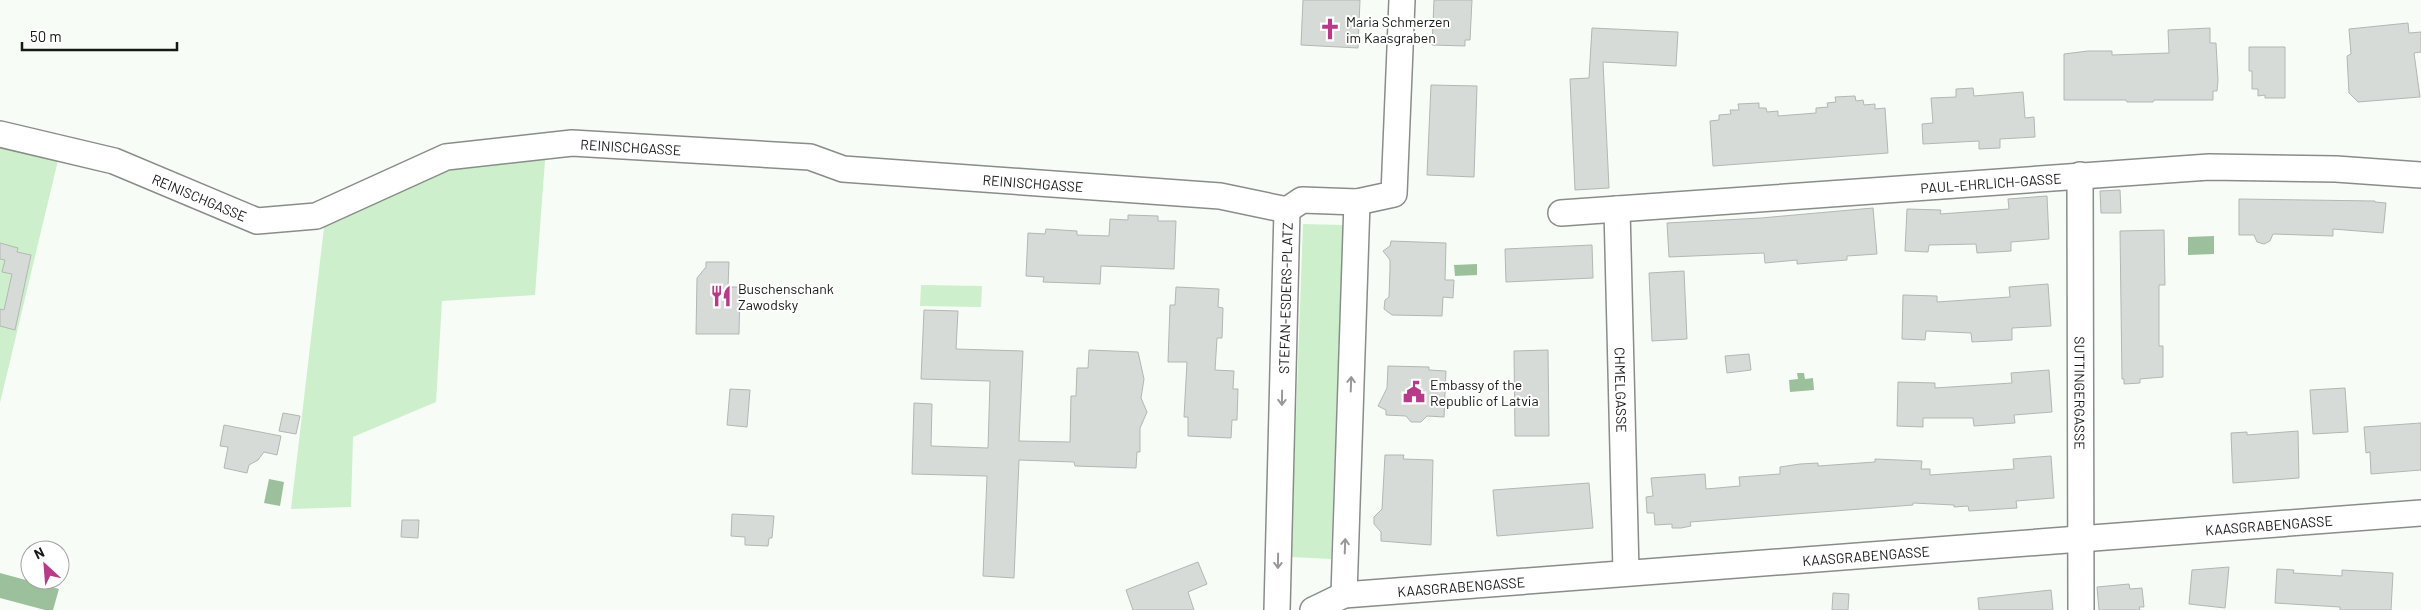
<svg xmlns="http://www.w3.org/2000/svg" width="2421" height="610" font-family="Barlow,sans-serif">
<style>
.green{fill:#cdefcc}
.water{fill:#9dc09c}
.building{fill:#d7dbd7;stroke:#b3b7b3}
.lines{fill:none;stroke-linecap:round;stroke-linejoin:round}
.minor-casing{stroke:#898d89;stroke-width:28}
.minor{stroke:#fff;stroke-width:25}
.oneway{stroke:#979897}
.labels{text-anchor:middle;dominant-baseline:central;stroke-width:4;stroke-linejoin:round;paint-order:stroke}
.poi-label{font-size:14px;fill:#171917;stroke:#fff;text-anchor:start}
.street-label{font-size:14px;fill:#171917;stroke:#fff}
</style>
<rect width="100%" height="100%" fill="#f7fcf7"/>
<!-- green -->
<path class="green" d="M0 128 59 156 0 403Z
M545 160 535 295 442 301 436 402 353 437 351 507 291 509 325 219 447 164Z
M1303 224 1343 225 1331 559 1291 557Z
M921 285 982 286 981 307 920 306Z"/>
<!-- water -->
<path class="water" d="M2214 236V254L2188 255V237Z
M1477 264V275L1455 276 1454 265Z
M1797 373H1804L1805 379 1813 378 1814 390 1790 392 1789 380 1798 379Z
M269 479 284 482 280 506 264 503Z
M0 573 59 589 53 610H45L0 598Z"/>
<!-- building -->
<path class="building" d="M1303 0H1360L1358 48 1301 45Z
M1434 0H1472L1470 40H1465V46L1432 45Z
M2408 23 2409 33 2421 32V52L2414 53 2420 97 2358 102 2349 93 2347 56 2351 54 2349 29Z
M1592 28 1678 32 1676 66 1603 62 1609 188 1575 190 1570 79 1589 78Z
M2210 28V43H2216L2218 80 2217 91H2213V100H2154L2153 102H2127L2126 100H2064V54L2088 51H2112V55L2169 53 2168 30Z
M2249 47H2285V98H2265V95L2258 96V89H2252V71H2249Z
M1431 85 1477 86 1474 177 1427 175Z
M1973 88 1974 96 2023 92 2025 118 2034 117 2035 137 2000 139V148L1979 149V141L1923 144 1922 124 1933 123 1931 98 1956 97V89Z
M1855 96 1856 101 1863 100 1864 105 1875 104V109L1885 108 1888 153 1713 166 1710 121 1719 120V115L1731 114 1730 110H1739L1738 104 1759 103V108H1766L1767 112 1778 111V116L1816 113V108L1828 107 1827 103 1836 102 1835 97Z
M2120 190 2121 213H2101L2100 191Z
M2047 196 2049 239 2011 242V251L1977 253 1976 244 1929 245 1928 252 1905 251 1907 209 1941 210 1940 214 2009 209 2008 199Z
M2239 199 2375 201V202L2386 203 2383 233 2333 229V236L2273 234 2270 241 2264 244 2257 242 2254 235H2239Z
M1873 208 1877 254 1847 256V260L1797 264V260L1765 263 1764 253 1669 257 1667 223 1761 218Z
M1128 215 1158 216V221H1176L1174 269 1101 266 1100 284 1043 282 1044 277 1026 276 1028 233 1045 234 1046 229 1077 231V235L1109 236 1110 219 1128 220Z
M2164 230 2165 285H2159V346H2163V377L2140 379V383L2124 384V379H2122L2120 231Z
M1391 241 1446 243 1445 280H1454L1453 298 1443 297 1442 316 1392 315 1384 309 1385 300 1389 297 1390 269V260L1383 251 1390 246Z
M0 243 18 248 17 252 31 255 15 330 0 326V309L4 310 12 274 2 272 5 260 0 259Z
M1592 245 1593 278 1506 282 1505 249Z
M706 262H729L728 287H740L739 334H696L697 278 706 267Z
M1684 271 1687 339 1652 341 1649 273Z
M2048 284 2051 326 2012 328V340L1972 342 1971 333 1926 331 1925 340 1902 339 1903 295 1937 296V302L2010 297 2009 287Z
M1176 287 1219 289 1218 307 1223 308 1222 338H1217L1215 370 1234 371 1233 389H1238L1237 420H1232L1231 438 1188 436V417H1184L1187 362H1168L1170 305H1175Z
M924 310 958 311 956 349 1023 351 1019 441 1070 442 1071 396H1076L1077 368H1088L1089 350 1138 352 1144 379 1141 398 1147 412 1140 428V452H1137L1136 468 1075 466 1074 462 1019 460 1014 578 983 576 987 476 912 474 914 403 932 404 931 446 988 448 990 381 921 379Z
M1548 350 1549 436H1515L1514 351Z
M1749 354 1751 370 1727 373 1725 356Z
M1388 366 1429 367V370L1446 371 1444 417 1427 416 1421 422H1411L1406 416 1386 415V410L1378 406 1387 388Z
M2049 370 2052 412 2014 415 2015 423 2001 424 1974 426 1973 418H1923V427L1897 426 1898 382 1935 383V388L2012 383 2011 373Z
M2345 388 2348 432 2313 434 2310 390Z
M730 389 750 390 747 427 727 425Z
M283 413 300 416 296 434 279 431Z
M2421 423V470L2371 474 2370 452 2366 453 2364 427Z
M224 425 281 436 277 455 264 452 258 460 249 465 247 473 224 468 228 447 220 446Z
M2298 431 2299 478 2233 483 2231 433 2247 432V435Z
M1385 455H1404L1403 459 1433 460 1431 545 1381 541V532L1374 524V517L1382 509Z
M2051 456 2054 498 2016 501 2017 508 1969 511 1968 506 1954 507V505L1913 503V505L1690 522 1691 526 1681 528H1672V524L1655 525 1654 513H1647L1646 497 1653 496 1651 478 1705 474 1706 489 1740 486 1739 477 1780 474V467L1800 464 1818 463V466L1875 462V459L1922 461 1921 469H1930V475L2014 469 2013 459Z
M1589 483 1593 528 1497 536 1493 490Z
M732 514 774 516 772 538H769L768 546 745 545V537L731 536Z
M402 520H419L418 538 401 537Z
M1198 562 1207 584 1188 592 1194 610H1133L1126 590Z
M2229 567 2225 608 2189 604 2192 570Z
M2277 569 2294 570 2293 573 2342 576V570L2393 573 2391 610H2340V607L2275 603Z
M2129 584 2130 589 2142 588 2144 607H2139L2140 610H2099L2097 587Z
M2051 590 2053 610H1979L1978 598Z
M1833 593 1849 594 1848 610H1832Z"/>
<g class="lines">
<!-- minor casing -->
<g class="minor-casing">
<g id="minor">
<path id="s1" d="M0 134 114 161 257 221 316 216 446 157 572 143 810 157 843 169 1220 196 1287 210"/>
<path id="s2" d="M2080 175 2081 610"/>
<path id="s3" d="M1617 209 1626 572"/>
<path d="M1287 210 1302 200 1357 202 1394 194 1402 0"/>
<path id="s4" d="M1561 213 2209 167 2336 169 2421 175"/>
<path d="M1344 595 1357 202"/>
<path id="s5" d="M1277 610 1287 210"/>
<path id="s6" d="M1313 610 1344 595 2421 513"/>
</g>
</g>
<!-- minor -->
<use href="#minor" class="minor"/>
</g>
<!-- one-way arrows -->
<defs><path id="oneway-shaft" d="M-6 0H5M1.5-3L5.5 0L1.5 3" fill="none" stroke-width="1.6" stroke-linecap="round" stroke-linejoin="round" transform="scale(1.25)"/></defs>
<g class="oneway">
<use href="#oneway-shaft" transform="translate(1351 384) rotate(-88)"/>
<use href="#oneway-shaft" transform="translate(1282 398) rotate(91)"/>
<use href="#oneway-shaft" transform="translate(1345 546) rotate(-88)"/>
<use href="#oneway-shaft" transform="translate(1278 561) rotate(91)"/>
</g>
<!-- icons -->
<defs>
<g id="church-bare" transform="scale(1.725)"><path d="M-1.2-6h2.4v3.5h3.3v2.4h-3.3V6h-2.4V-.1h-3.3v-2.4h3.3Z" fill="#b93a88" stroke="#fff" stroke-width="2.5" paint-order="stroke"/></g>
<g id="restaurant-bare" transform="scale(1.725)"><path d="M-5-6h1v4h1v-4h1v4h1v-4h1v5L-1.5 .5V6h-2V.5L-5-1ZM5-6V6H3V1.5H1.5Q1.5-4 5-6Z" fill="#b93a88" stroke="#fff" stroke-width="2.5" paint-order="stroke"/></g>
<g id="civic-bare" transform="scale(1.725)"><path d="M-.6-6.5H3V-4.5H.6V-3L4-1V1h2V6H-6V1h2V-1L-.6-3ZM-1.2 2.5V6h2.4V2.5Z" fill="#b93a88" stroke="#fff" stroke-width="2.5" paint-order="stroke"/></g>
</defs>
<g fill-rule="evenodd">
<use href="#church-bare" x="1330" y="29"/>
<use href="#restaurant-bare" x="721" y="296"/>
<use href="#civic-bare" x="1414" y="392"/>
</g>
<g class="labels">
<!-- poi labels -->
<g class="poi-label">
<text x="1346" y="21">Maria Schmerzen<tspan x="1346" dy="16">im Kaasgraben</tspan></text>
<text x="738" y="288">Buschenschank<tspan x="738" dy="16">Zawodsky</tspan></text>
<text x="1430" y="384">Embassy of the<tspan x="1430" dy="16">Republic of Latvia</tspan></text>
</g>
<!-- street labels -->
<g class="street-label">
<text stroke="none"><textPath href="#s1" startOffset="660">REINISCHGASSE</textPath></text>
<text stroke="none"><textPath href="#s4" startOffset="431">PAUL-EHRLICH-GASSE</textPath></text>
<text stroke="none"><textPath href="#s1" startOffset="1065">REINISCHGASSE</textPath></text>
<text stroke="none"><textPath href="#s1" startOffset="210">REINISCHGASSE</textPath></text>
<text stroke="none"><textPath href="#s5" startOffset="312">STEFAN-ESDERS-PLATZ</textPath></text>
<text stroke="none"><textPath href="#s3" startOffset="181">CHMELGASSE</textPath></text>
<text stroke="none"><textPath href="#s2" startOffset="218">SUTTINGERGASSE</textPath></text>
<text stroke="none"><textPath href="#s6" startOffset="962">KAASGRABENGASSE</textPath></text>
<text stroke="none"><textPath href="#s6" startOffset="558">KAASGRABENGASSE</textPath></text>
<text stroke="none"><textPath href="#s6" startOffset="152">KAASGRABENGASSE</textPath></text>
</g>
</g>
<!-- north arrow -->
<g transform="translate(45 565) rotate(334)"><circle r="24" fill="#ffffff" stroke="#a2a3a2"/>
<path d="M0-4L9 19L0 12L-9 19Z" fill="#b93a88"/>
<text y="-8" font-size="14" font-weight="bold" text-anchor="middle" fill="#171917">N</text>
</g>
<!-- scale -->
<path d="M22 42v8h155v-8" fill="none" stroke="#171917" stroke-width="2.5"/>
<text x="30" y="42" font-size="15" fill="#171917" stroke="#ffffff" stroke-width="4" paint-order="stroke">50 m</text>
</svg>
